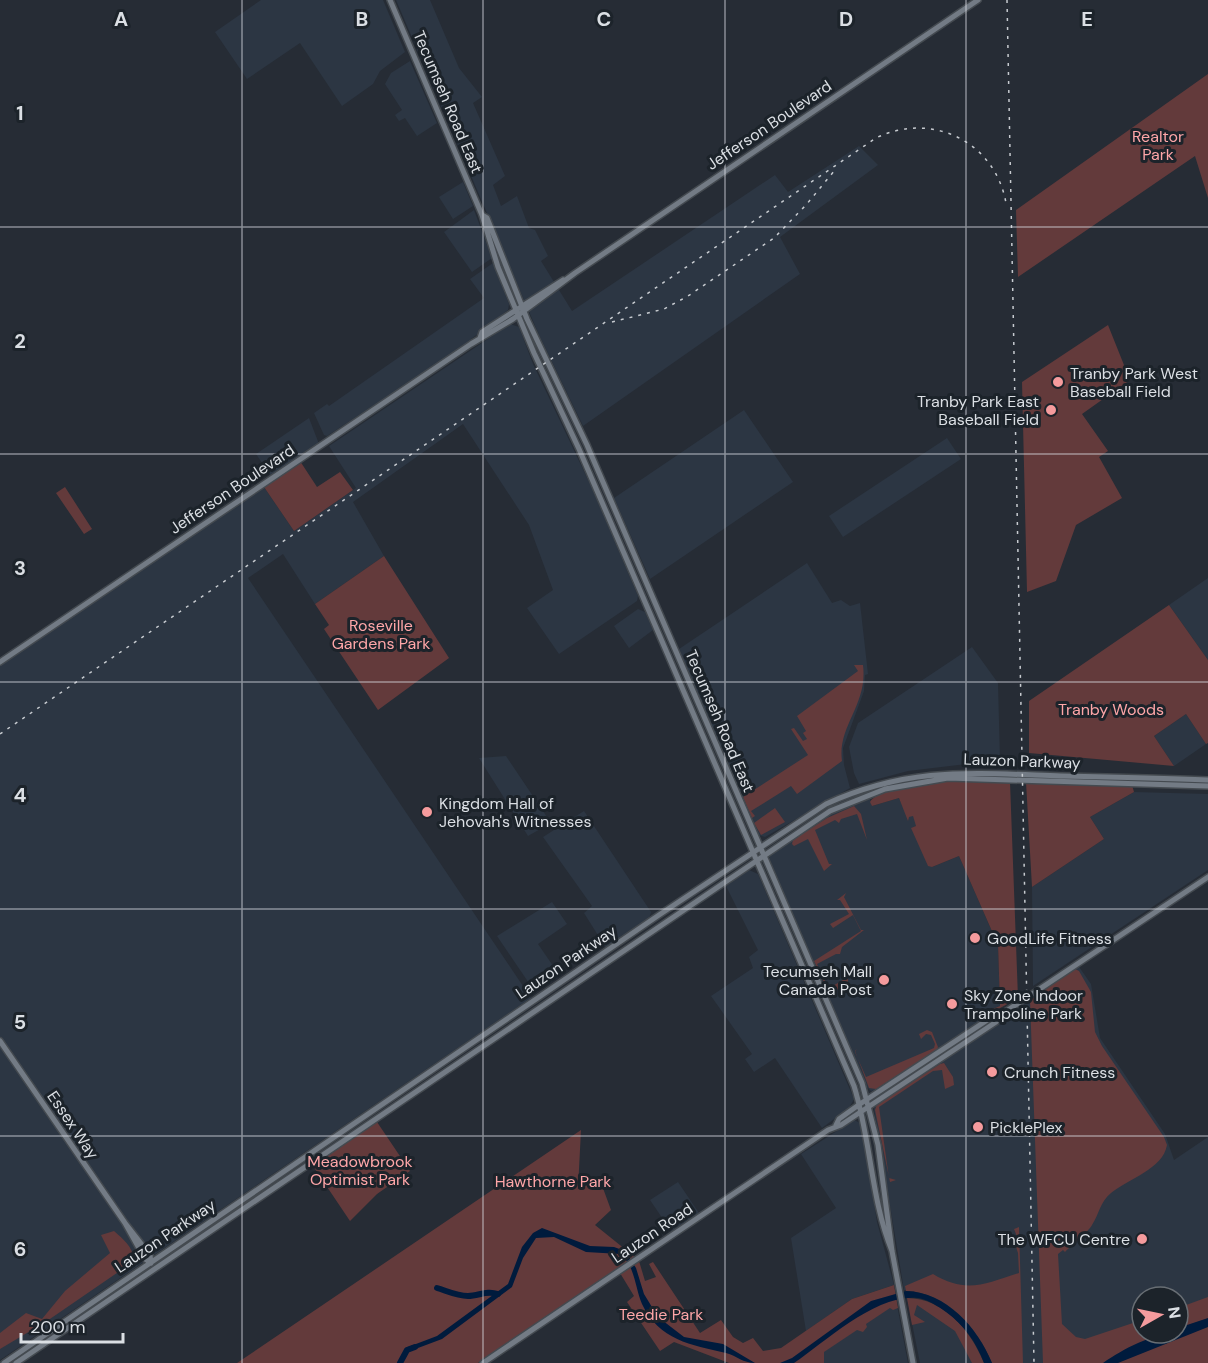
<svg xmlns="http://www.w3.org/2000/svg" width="1208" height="1363" font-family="'DM Sans',sans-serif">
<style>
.built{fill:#2c3643}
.green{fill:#633a3b}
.water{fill:#001b3d}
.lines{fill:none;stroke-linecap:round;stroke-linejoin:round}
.river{stroke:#001b3d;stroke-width:6}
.secondary-casing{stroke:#444a50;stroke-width:8}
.secondary{stroke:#737b85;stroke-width:5}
.rail{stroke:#c7cbd0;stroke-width:1.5;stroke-dasharray:3 6;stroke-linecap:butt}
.grid{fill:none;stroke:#dbdfe4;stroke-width:1.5;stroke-opacity:0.55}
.poi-dot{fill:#f59b9d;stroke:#1c232a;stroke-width:2}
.labels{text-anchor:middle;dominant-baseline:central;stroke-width:6;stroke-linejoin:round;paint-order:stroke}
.street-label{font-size:16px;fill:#dbdfe4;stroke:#1c232a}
.park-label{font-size:16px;fill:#fea6a8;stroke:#1c232a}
.poi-label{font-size:16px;fill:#dbdfe4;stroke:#1c232a;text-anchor:start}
.grid-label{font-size:20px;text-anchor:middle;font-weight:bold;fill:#dbdfe4;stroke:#1c232a;stroke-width:6;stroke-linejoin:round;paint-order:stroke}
</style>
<rect width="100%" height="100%" fill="#262c35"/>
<!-- built -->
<path class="built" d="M261 0H383L405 52 380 71 373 84 342 106 300 43 247 79 215 32Z
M396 0H430L459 68 482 97 473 103 505 176 493 185 501 206 517 196 529 228 535 230 548 256 541 261 572 311 775 175 788 192 859 146 878 165 780 237 800 274 583 426 539 335Z
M410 61 437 123 417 136 405 118 399 121 395 115 402 110 385 84 391 73Z
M463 182 473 206 453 219 439 197Z
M474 210 492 258 472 272 444 232Z
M493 263 509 304 508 310 451 355 327 436 324 435 314 413 327 404 329 406 484 298 470 279Z
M510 324 519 327 533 364 591 486 638 596 637 601 559 654 527 608 553 590 529 525 463 424 353 502 384 556 315 604 283 554 248 578 531 998 0 1360V665L264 487 294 531 356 488 329 446Z
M744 410 793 482 650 579 614 498Z
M309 418 319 444 271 476 256 454Z
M947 438 961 459 843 537 829 516Z
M807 563 832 603 841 600 850 606 860 603 868 674 865 675 864 691 843 748 844 765 850 788 765 837 759 835 742 799 738 801 679 649Z
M1208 578V660L1169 605Z
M638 609 645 612 653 630 629 648 614 626Z
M972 647 998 683 1000 760 908 771 859 784 854 773 849 747 858 723Z
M1186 714 1206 744 1174 766 1154 736Z
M506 756 551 823 528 836 479 758Z
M1134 792 1208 794V870L1033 986 1032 887 1104 839 1090 817Z
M899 798 908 817 913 815 917 826 912 828 932 867 959 856 998 945 1000 1006 984 1013 990 1016 876 1090 871 1091 867 1087 769 858 770 854 810 826 848 806 870 799 872 806Z
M584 811 651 912 649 919 606 948 584 913 592 906 543 837Z
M749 870 758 874 854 1099 849 1108 822 1128 775 1058 754 1072 745 1059 752 1054 711 996 753 968 749 957 758 950 726 886Z
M552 902 567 924 538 944 560 976 535 992 497 936Z
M1077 964 1091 984 1100 1038 1165 1134 1174 1160 1208 1137V1318L1178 1328V1297H1142V1333L1103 1363H992L983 1341 922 1291 904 1290 874 1109 876 1103 999 1022 1029 1000V996Z
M854 1120 862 1124 877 1222 894 1285 852 1299 806 1331 791 1238 836 1208 801 1154Z
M678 1182 699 1213 671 1231 650 1200Z
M907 1298 940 1308 984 1363H920Z
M897 1305 908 1363H804L887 1309Z"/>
<!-- green -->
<path class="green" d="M1208 74V198L1195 156 1018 277 1016 210Z
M1108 325 1130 380 1082 414 1108 451 1099 457 1122 498 1076 525 1056 581 1027 592 1022 382Z
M300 461 317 487 340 472 353 490 294 531 264 487Z
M65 487 92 529 84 534 56 493Z
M384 556 449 658 378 710 324 629 329 625 315 604Z
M1169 605 1208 660V743L1206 744 1186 714 1154 736 1174 766 1029 753V701Z
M854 665H863C868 705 837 726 842 761L797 794 791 786 751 811 755 816 752 818 743 797 808 755 791 729 794 728 803 741 807 739 803 733 806 731 797 716 858 671Z
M970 780 1010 782 1018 998 986 1016 983 1013 1000 1006 998 945 959 856 932 867 928 866 911 828 916 826 913 816 909 817 908 821 899 798 872 806 870 802C882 784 949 782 970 780Z
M1026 782 1132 785 1134 792 1090 817 1104 839 1032 887Z
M854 806 861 814 867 840 857 814 841 819 839 823 835 820 815 830 829 864H832L824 871 808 839 794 846 792 844 793 840 827 818Z
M775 808 785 822 761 835 754 823Z
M846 893 844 897 861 930H864L842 947 840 954H836L817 964 827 985 831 987 848 977V985L829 993 814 961 861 931 853 915 833 928 830 924 849 914 840 900H837Z
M1075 969 1079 971 1091 992 1095 1032 1102 1046 1164 1137 1167 1145C1163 1169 1128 1179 1111 1193 1100 1202 1099 1214 1092 1225 1088 1232 1072 1245 1065 1252L1063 1250 1058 1254 1062 1324 1076 1337 1085 1339 1142 1320V1333H1178V1308L1208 1297V1363H1043L1030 1000Z
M927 1030 932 1032 938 1047 937 1050 876 1089 869 1088 855 1051 857 1049 855 1052 866 1077 934 1048 935 1044 931 1035 926 1034 921 1039 919 1034Z
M944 1063 953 1077 954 1085 945 1089 942 1070 933 1071 879 1107 889 1178 896 1180 890 1182 875 1110 877 1104 940 1064Z
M377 1122 410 1171 377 1194 350 1221 313 1166Z
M581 1130 578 1189 600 1180 611 1210 595 1225 636 1258 478 1363H237Z
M1019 1227 1023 1363H992C978 1328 946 1292 906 1291L905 1286 933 1274C966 1294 985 1284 1019 1273L1018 1253 1014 1241 1018 1239 1014 1229Z
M114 1231C124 1240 132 1246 134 1259L130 1264 47 1321 0 1349V1333L26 1313 42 1319 65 1291 110 1253 101 1235Z
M639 1261 645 1281 656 1277 649 1264 653 1262 700 1333 721 1320 733 1337 743 1343 753 1338 763 1351 781 1348 852 1299 894 1285 898 1308 893 1310 890 1308 866 1324 867 1327 863 1332 857 1330 824 1352V1363H729L674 1342 660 1351 627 1302 634 1296 620 1273Z
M907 1298C944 1298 971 1331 984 1363H972L955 1331 917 1305 914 1315 925 1322 912 1325Z"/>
<!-- water -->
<path class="water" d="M542 1228 590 1246 614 1247 625 1251 636 1268 644 1294 658 1317 684 1337 723 1344 755 1363C743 1363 737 1356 726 1353 691 1345 659 1340 642 1304 635 1288 635 1265 620 1254L586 1252 554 1237 536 1238 523 1258 512 1287 442 1339 410 1351 408 1347 437 1336 508 1284 522 1247 533 1233Z
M906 1291C946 1292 978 1328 992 1363H984C976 1342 965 1326 946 1312 939 1307 927 1299 918 1298 877 1293 826 1341 794 1363H780L792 1358 871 1301Z
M1208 1318V1327L1118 1363H1103C1123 1349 1153 1333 1178 1333V1328Z"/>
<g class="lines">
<!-- river -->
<path class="river" d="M437 1288C447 1291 457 1296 468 1296 479 1296 486 1290 498 1294
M400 1363 407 1350 415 1347"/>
<!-- secondary casing -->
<g class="secondary-casing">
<path id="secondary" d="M390 0 482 215 498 267 534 353 579 449 854 1086C871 1140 871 1200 892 1251
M482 215 487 218 527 319 587 445 862 1083 878 1145 892 1251 913 1363
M480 338 482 332 563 280
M0 662 471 344 513 319 575 273 978 0
M0 1041 125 1223 150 1255 151 1263
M836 1125 839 1119 860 1104 992 1017 999 1016
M125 1223 145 1259 151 1263
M4 1363 659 915 826 804C910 766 972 773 1061 776 1110 777 1159 778 1208 780
M16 1363 830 811 885 789 948 778 1208 786
M483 1363 828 1130 841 1125 996 1022 999 1016 1208 877"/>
</g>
<!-- secondary -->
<use href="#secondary" class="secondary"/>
<!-- rail -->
<path class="rail" d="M1007 0 1034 1363
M612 322 664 309 688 296 774 238 806 205 835 170
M0 734 876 138C931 111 995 141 1006 203"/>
</g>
<!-- grid -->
<path class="grid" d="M242 0V1363M483 0V1363M725 0V1363M966 0V1363M0 227H1208M0 454H1208M0 682H1208M0 909H1208M0 1136H1208"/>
<!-- markers -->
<g class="poi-dot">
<circle cx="1058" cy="382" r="6"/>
<circle cx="1051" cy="410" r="6"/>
<circle cx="427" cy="812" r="6"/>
<circle cx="975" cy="938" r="6"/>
<circle cx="884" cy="980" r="6"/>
<circle cx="952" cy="1004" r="6"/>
<circle cx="992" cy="1072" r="6"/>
<circle cx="978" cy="1127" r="6"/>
<circle cx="1142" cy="1239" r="6"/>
</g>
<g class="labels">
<!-- street labels -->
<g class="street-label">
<text transform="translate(448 102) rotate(67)">Tecumseh Road East</text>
<text transform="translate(769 125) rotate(-34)">Jefferson Boulevard</text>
<text transform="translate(232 489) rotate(-34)">Jefferson Boulevard</text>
<text transform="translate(720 721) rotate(67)">Tecumseh Road East</text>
<text transform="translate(1022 761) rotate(2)">Lauzon Parkway</text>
<text transform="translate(566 962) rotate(-34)">Lauzon Parkway</text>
<text transform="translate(73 1125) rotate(56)">Essex Way</text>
<text transform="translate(652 1233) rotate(-34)">Lauzon Road</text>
<text transform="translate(165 1236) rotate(-34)">Lauzon Parkway</text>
</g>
<!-- park labels -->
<g class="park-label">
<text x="1158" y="136">Realtor<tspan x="1158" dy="18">Park</tspan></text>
<text x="381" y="625">Roseville<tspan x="381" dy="18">Gardens Park</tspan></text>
<text x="1111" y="709">Tranby Woods</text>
<text x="360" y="1161">Meadowbrook<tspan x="360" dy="18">Optimist Park</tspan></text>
<text x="553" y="1181">Hawthorne Park</text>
<text x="661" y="1314">Teedie Park</text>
</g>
<!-- poi labels -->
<g class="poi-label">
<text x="1070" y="373">Tranby Park West<tspan x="1070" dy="18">Baseball Field</tspan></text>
<text x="1039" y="401" text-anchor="end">Tranby Park East<tspan x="1039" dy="18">Baseball Field</tspan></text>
<text x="439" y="803">Kingdom Hall of<tspan x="439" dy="18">Jehovah's Witnesses</tspan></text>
<text x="987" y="938">GoodLife Fitness</text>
<text x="872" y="971" text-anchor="end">Tecumseh Mall<tspan x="872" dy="18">Canada Post</tspan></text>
<text x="964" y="995">Sky Zone Indoor<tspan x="964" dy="18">Trampoline Park</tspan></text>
<text x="1004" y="1072">Crunch Fitness</text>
<text x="990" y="1127">PicklePlex</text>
<text x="1130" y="1239" text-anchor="end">The WFCU Centre</text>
</g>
</g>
<g class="grid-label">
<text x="121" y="26">A</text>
<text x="362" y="26">B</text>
<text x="604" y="26">C</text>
<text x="846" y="26">D</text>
<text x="1087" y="26">E</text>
<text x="20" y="120">1</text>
<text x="20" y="348">2</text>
<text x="20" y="575">3</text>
<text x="20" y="802">4</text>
<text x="20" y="1029">5</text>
<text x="20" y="1256">6</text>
</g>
<!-- north arrow -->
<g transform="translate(1160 1315) rotate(81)"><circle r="28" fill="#1c232a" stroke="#686e74" stroke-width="1.5"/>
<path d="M0-4.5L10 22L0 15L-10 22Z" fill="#f59b9d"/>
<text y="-9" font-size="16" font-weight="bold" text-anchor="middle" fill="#dbdfe4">N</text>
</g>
<!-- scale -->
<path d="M21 1333v9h102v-9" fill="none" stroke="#dbdfe4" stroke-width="3"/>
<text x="30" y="1333" font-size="18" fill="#dbdfe4" stroke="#1c232a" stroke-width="4.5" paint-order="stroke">200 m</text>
</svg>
